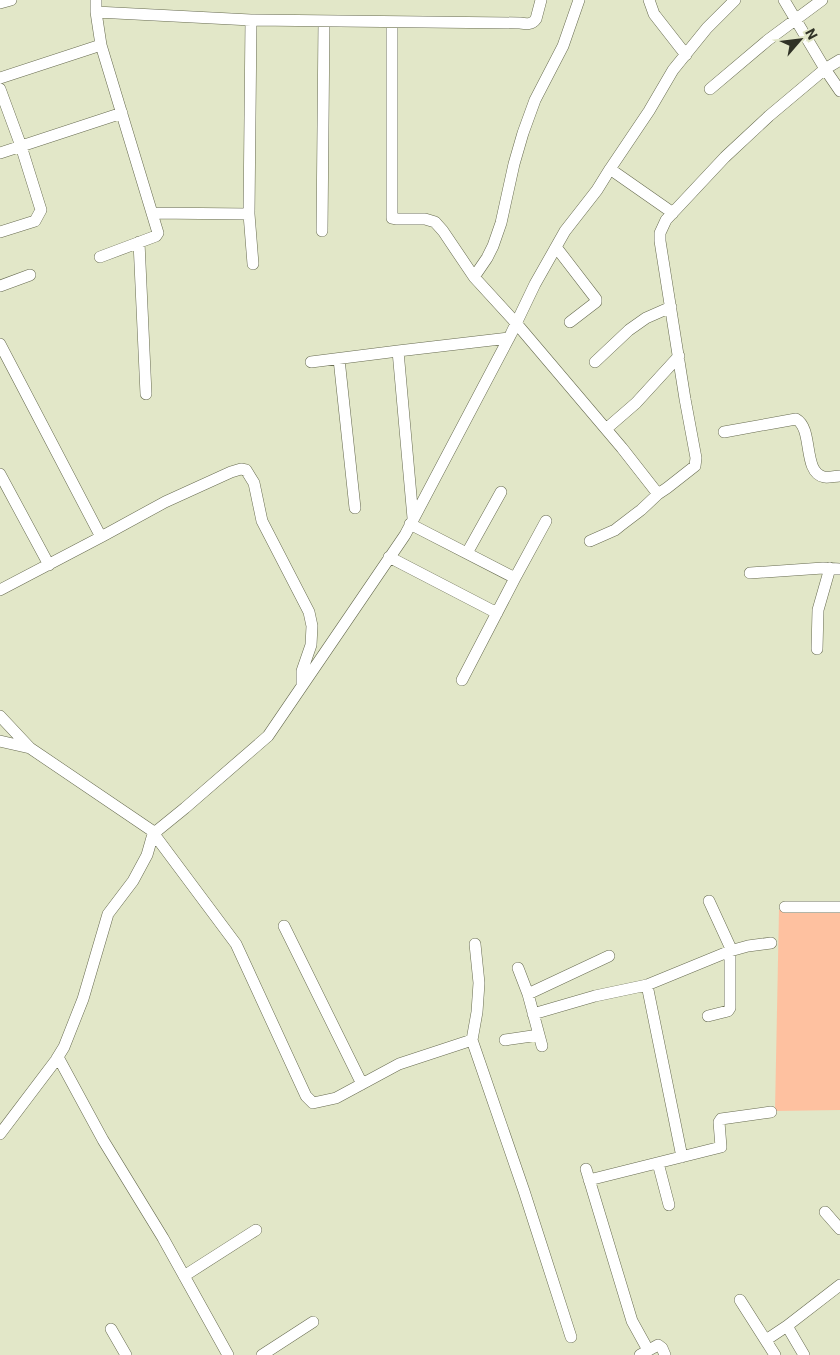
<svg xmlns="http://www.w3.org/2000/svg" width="840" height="1355" font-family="Roboto,sans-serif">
  <rect width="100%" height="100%" fill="#e2e7c8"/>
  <path fill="#fec1a0" d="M 779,910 L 840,910 L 840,1110 L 775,1111 Z"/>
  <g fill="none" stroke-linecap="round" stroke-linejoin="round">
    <g stroke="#676b50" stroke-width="12">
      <path id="minor" d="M 96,0 L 96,12 L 101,45 L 158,233 L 156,236 L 100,257
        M 649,0 L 654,14 L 686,55
        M 784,0 L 825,69 L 840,91
        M 0,3 L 11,0
        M 96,12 L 251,20 L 520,23 C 526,24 532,25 536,19 L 541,0
        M 251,20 L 249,214 L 253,264
        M 392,22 L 392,218 L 397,219 L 425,219 L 435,222 L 443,231 L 474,277 L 516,323 L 622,448 L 658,494
        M 0,78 L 101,45
        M 0,89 L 21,146 L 41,210 L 35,221 L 0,232
        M 710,89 L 768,40 L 822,0
        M 0,153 L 122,113
        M 610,169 L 673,213
        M 152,213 L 249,214
        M 322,231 L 324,21
        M 139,242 L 146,394
        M 556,247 L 596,299 L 596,302 L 570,322
        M 474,277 L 487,258 L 493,246 L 501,223 L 514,164 L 523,133 L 535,100 L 563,46 L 579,0
        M 0,286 L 30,275
        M 0,344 L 101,537 L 0,590
        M 398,351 L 413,518
        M 339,359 L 355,508
        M 311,362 L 398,351 L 509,338
        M 595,362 L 629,330 L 646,318 L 671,307
        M 606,429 L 636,403 L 679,356
        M 724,432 L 796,419 C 814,429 802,472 824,477 C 828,478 835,476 840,476
        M 0,474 L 49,565
        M 410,524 L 515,578
        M 101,537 L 165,502 L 231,472 L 241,469 L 246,470 L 254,483 L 262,521 L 309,612 L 312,626 L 311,645 L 302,671 L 302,686
        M 590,541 L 615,530 L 620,526 L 641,510 L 658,494 L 667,488 L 695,466 L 696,458 L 685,399 L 660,241 L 660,233 L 666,220 L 725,157 L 769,116 L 825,69 L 840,60
        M 467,553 L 501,492
        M 389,557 L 497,613
        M 750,573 L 823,568 L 840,569
        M 817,649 L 818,610 L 830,568
        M 462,680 L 515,578 L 546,521
        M 0,716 L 30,748 L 151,830 L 236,944 L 306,1096 L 313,1103 L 336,1098 L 399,1064 L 472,1040 L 524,1191 L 571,1337
        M 0,741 L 30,748
        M 709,901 L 732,951
        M 785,907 L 840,907
        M 284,926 L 362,1084
        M 518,968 L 528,994 L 542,1046
        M 647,985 L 682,1157
        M 528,994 L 609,956
        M 533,1014 L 595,996 L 647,985 L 730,951 L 748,946 L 771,943
        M 708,1016 L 728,1011 L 730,1008 L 730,951
        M 472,1040 L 477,1012 L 479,983 L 475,944
        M 505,1040 L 539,1035
        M 58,1057 L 103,1140 L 163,1238 L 228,1355
        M 0,1134 L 56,1060 L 64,1047 L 83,999 L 108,914 L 133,881 L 147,855 L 153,834 L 185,808 L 268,736 L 405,535 L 511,334 L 535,284 L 565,231 L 597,190 L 610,169 L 649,111 L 673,70 L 707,28 L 735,0
        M 658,1163 L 669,1205
        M 586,1169 L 632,1321 L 648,1350
        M 589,1180 L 721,1147 L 719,1122 L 721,1119 L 771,1112
        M 825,1212 L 840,1229
        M 184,1276 L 256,1230
        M 740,1300 L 775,1355
        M 787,1326 L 804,1355
        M 111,1329 L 126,1355
        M 766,1340 L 787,1326 L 840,1285
        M 262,1355 L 313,1322
        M 640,1355 L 658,1345 L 662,1348 L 665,1355"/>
    </g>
    <use href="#minor" stroke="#fff" stroke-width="11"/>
  </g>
  <g transform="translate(800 40) rotate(62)" stroke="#e2e7c8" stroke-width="4" paint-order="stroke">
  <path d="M0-4L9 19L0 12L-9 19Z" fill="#303226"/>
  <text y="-8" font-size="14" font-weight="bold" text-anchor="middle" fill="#303226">N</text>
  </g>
</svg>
